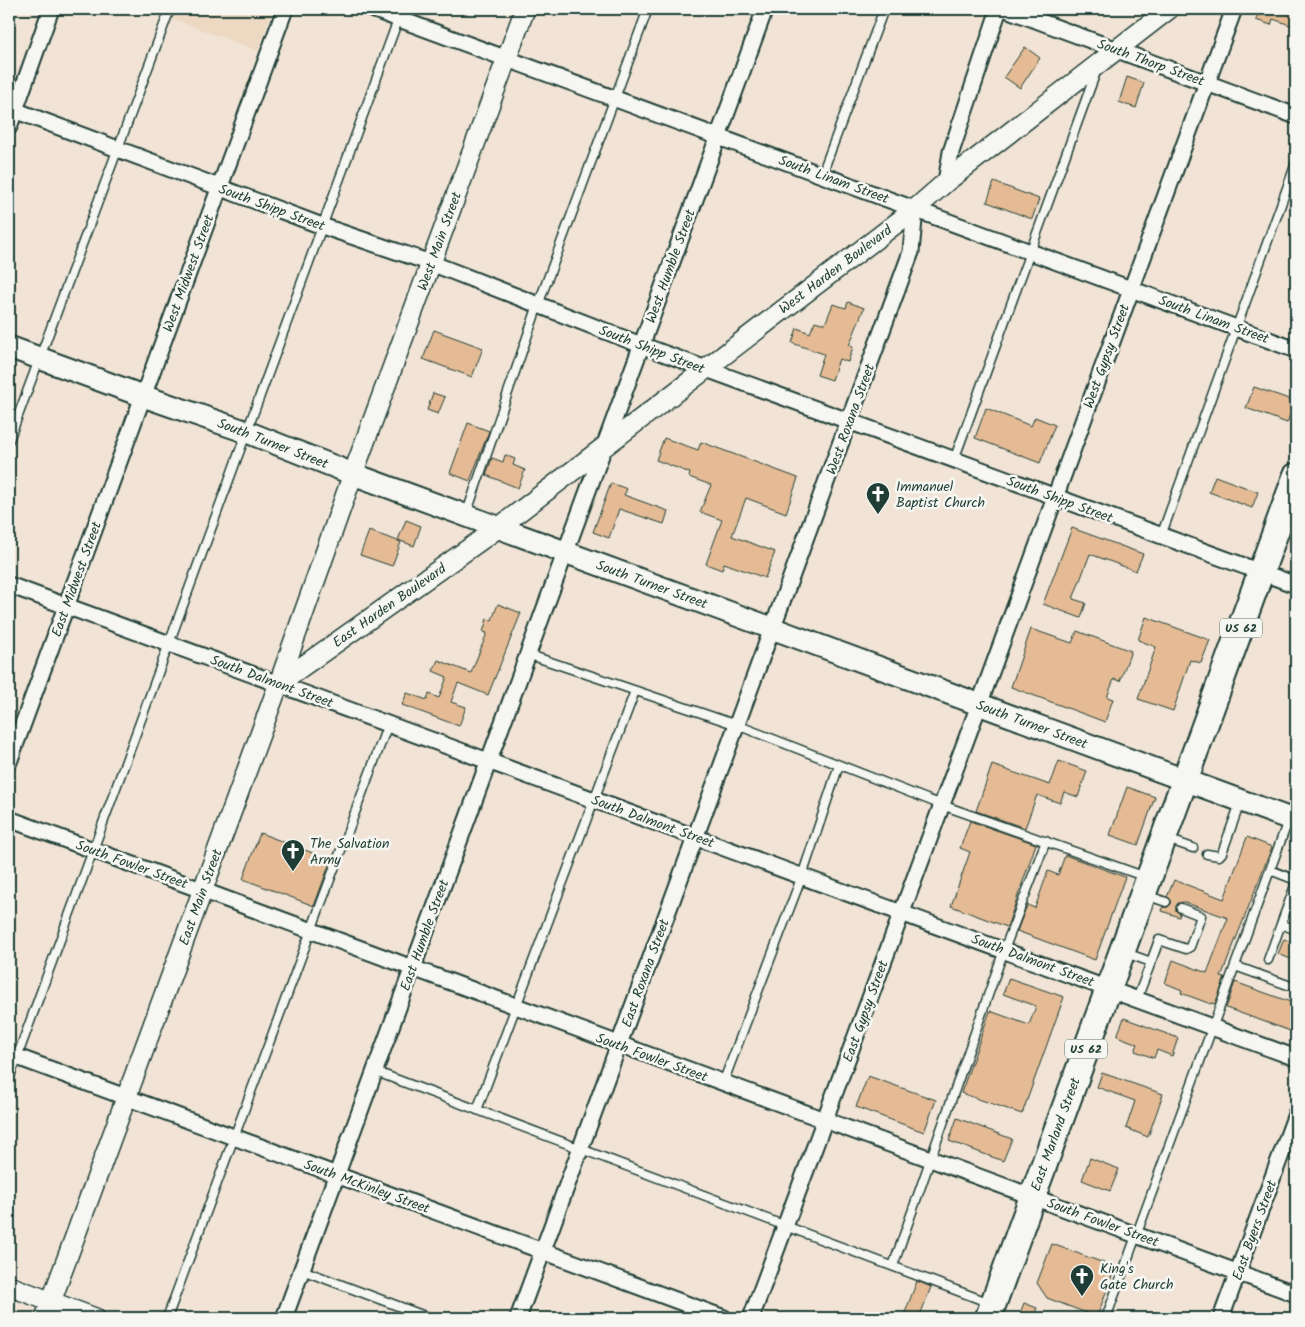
<svg xmlns="http://www.w3.org/2000/svg" width="1305" height="1327" font-family="Kalam,sans-serif">
  <rect width="100%" height="100%" fill="#f1e4d6"/>
  <filter id="ink" filterUnits="userSpaceOnUse"><feTurbulence type="fractalNoise" baseFrequency=".02" numOctaves="2"/><feDisplacementMap in="SourceGraphic" scale="10" xChannelSelector="R" yChannelSelector="G"/><feConvolveMatrix kernelMatrix="1 2 1 2 8 2 1 2 1" color-interpolation-filters="sRGB"/></filter>
  <g filter="url(#ink)">
    <path fill="#edd8c2" d="M 176,9 L 273,9 L 258,51 L 173,19 Z"/>
    <path fill="#e4bb94" stroke="#1f3d34" d="M 1250,9 L 1296,9 L 1296,27 L 1273,19 L 1271,25 L 1256,20 L 1258,13 L 1250,10 Z
      M 1025,47 L 1040,58 L 1020,88 L 1004,77 Z
      M 1127,77 L 1144,83 L 1136,108 L 1119,102 Z
      M 994,182 L 1039,199 L 1032,219 L 987,202 Z
      M 848,302 L 864,308 L 849,346 L 853,347 L 848,362 L 839,359 L 832,380 L 817,375 L 824,354 L 792,343 L 797,328 L 810,333 L 815,321 L 825,324 L 833,304 L 846,308 Z
      M 434,330 L 483,348 L 472,377 L 423,359 Z
      M 1254,387 L 1295,401 L 1287,423 L 1246,408 Z
      M 433,393 L 445,397 L 438,414 L 427,410 Z
      M 986,408 L 1031,426 L 1035,417 L 1055,425 L 1040,463 L 975,438 Z
      M 468,423 L 489,431 L 470,481 L 450,473 Z
      M 664,438 L 698,450 L 701,442 L 798,478 L 786,513 L 746,498 L 732,536 L 775,552 L 765,578 L 724,563 L 722,570 L 706,564 L 722,520 L 700,512 L 711,485 L 689,477 L 690,473 L 656,460 Z
      M 505,455 L 515,459 L 513,465 L 525,470 L 518,488 L 486,475 L 492,458 L 503,462 Z
      M 1215,476 L 1258,492 L 1252,508 L 1209,492 Z
      M 611,483 L 627,489 L 624,495 L 668,511 L 664,524 L 619,509 L 609,538 L 593,532 Z
      M 406,520 L 421,526 L 414,546 L 398,540 Z
      M 1072,528 L 1143,554 L 1136,571 L 1090,554 L 1073,599 L 1086,603 L 1081,618 L 1043,604 Z
      M 369,531 L 401,542 L 392,566 L 360,555 Z
      M 498,604 L 521,613 L 488,695 L 458,683 L 451,702 L 466,707 L 459,726 L 402,705 L 407,693 L 427,700 L 429,694 L 439,698 L 447,677 L 433,671 L 438,660 L 471,673 L 487,633 L 483,632 L 487,619 L 492,620 Z
      M 1146,617 L 1210,640 L 1201,663 L 1190,660 L 1173,711 L 1138,699 L 1156,647 L 1138,640 Z
      M 1031,629 L 1072,643 L 1077,631 L 1131,651 L 1120,681 L 1114,679 L 1107,697 L 1113,699 L 1105,722 L 1011,687 Z
      M 1059,761 L 1087,771 L 1078,797 L 1064,792 L 1060,803 L 1037,795 L 1025,828 L 976,811 L 992,765 L 1050,785 Z
      M 1127,787 L 1155,797 L 1138,845 L 1110,835 Z
      M 970,821 L 1036,844 L 1007,927 L 951,906 L 970,852 L 960,848 Z
      M 260,833 L 331,860 L 314,906 L 243,879 Z
      M 1247,837 L 1272,847 L 1221,977 L 1225,978 L 1215,1004 L 1212,1003 L 1211,1004 L 1181,993 L 1182,990 L 1165,983 L 1173,960 L 1207,973 L 1228,918 L 1184,902 L 1178,903 L 1176,906 L 1176,911 L 1180,914 L 1179,917 L 1162,911 L 1163,907 L 1168,907 L 1171,904 L 1171,900 L 1167,897 L 1174,880 L 1224,899 Z
      M 1065,855 L 1125,877 L 1095,960 L 1017,931 L 1027,905 L 1035,908 L 1048,871 L 1058,875 Z
      M 1284,939 L 1296,944 L 1296,961 L 1278,954 Z
      M 1009,978 L 1064,997 L 1022,1114 L 961,1093 L 990,1011 L 1029,1025 L 1036,1006 L 1003,994 Z
      M 1235,982 L 1296,1004 L 1296,1033 L 1226,1008 Z
      M 1124,1018 L 1178,1038 L 1172,1056 L 1157,1050 L 1154,1058 L 1135,1051 L 1138,1044 L 1117,1036 Z
      M 1102,1073 L 1163,1094 L 1148,1137 L 1126,1128 L 1135,1101 L 1097,1087 Z
      M 868,1076 L 936,1100 L 924,1132 L 856,1107 Z
      M 957,1118 L 1012,1139 L 1003,1161 L 949,1141 Z
      M 1090,1158 L 1119,1169 L 1110,1191 L 1082,1180 Z
      M 1052,1244 L 1115,1267 L 1097,1317 L 1047,1298 L 1037,1283 Z
      M 917,1281 L 931,1287 L 919,1318 L 903,1318 Z
      M 1024,1303 L 1037,1308 L 1033,1318 L 1018,1318 Z"/>
    <g fill="none" stroke-linecap="round" stroke-linejoin="round">
      <g stroke="#1f3d34" stroke-width="11">
        <path id="service" d="M 822,174 L 884,9
          M 9,440 L 170,9
          M 954,460 L 1096,72
          M 466,515 L 538,305 L 648,9
          M 1161,536 L 1296,163
          M 527,654 L 737,725 L 942,805 L 1146,877
          M 1167,839 L 1193,848
          M 1207,854 L 1219,856 L 1222,853 L 1240,803
          M 1270,870 L 1296,880
          M 1296,883 L 1281,924 L 1296,930
          M 1146,895 L 1166,902
          M 1126,953 L 1151,962 L 1137,999
          M 1268,960 L 1281,924
          M 1151,962 L 1159,940 L 1186,949 L 1190,947 L 1201,916 L 1181,908
          M 1235,966 L 1288,985
          M 374,1071 L 990,1303
          M 9,1079 L 402,9
          M 723,1083 L 802,876 L 839,765
          M 477,1110 L 635,691
          M 893,1266 L 1004,950 L 1046,841
          M 302,1270 L 430,1318
          M 167,1318 C 241,1120 313,922 388,724
          M 1106,1318 L 1296,799"/>
      </g>
      <g stroke="#1f3d34" stroke-width="19">
        <path id="minor" d="M 372,9 L 1296,350
          M 1006,9 L 1296,116
          M 9,108 L 322,226 L 431,263 L 641,345 L 1296,585
          M 9,127 L 51,9
          M 946,182 L 951,152 L 999,9
          M 9,585 L 1296,1058
          M 9,762 L 285,9
          M 9,819 L 1296,1294
          M 9,1054 L 724,1318
          M 284,1318 L 765,9
          M 518,1318 L 911,252 L 915,209
          M 751,1318 L 979,705 L 1234,9
          M 1221,1318 L 1296,1114"/>
      </g>
      <g stroke="#1f3d34" stroke-width="22">
        <path id="tertiary" d="M 279,683 L 498,528 L 915,209 L 946,182 L 1169,9
          M 9,1286 L 95,1318
          M 45,1318 L 279,683 L 353,474 L 525,9"/>
      </g>
      <g stroke="#1f3d34" stroke-width="25">
        <path id="secondary" d="M 9,347 L 143,396 L 247,432 L 353,474 L 1296,821"/>
      </g>
      <g stroke="#1f3d34" stroke-width="29">
        <path id="trunk" d="M 988,1318 L 1296,476"/>
      </g>
      <use href="#service" stroke="#f6f6f2" stroke-width="8"/>
      <use href="#minor" stroke="#f6f6f2" stroke-width="15"/>
      <use href="#tertiary" stroke="#f6f6f2" stroke-width="19"/>
      <use href="#secondary" stroke="#f6f6f2" stroke-width="21"/>
      <use href="#trunk" stroke="#f6f6f2" stroke-width="25"/>
    </g>
  </g>
  <defs>
    <g id="church-pin" transform="scale(1.25)"><path d="M0 17L-7.5 6A9.5 9.5 0 1 1 7.5 6Z" fill="#1f3d34" stroke="#f6f6f2"/><path d="M-1.2-6h2.4v3.5h3.3v2.4h-3.3V6h-2.4V-.1h-3.3v-2.4h3.3Z" fill="#fff"/></g>
  </defs>
  <g fill-rule="evenodd">
    <use href="#church-pin" x="878" y="494"/>
    <use href="#church-pin" x="293" y="851"/>
    <use href="#church-pin" x="1082" y="1276"/>
  </g>
  <g text-anchor="middle" stroke-width="5" stroke-linejoin="round" paint-order="stroke">
    <g fill="#f6f6f2" stroke="#60746d" stroke-width="1">
      <rect x="1220" y="618.5" width="42" height="19" rx="4"/>
      <rect x="1065" y="1039.5" width="42" height="19" rx="4"/>
    </g>
    <g font-size="12" font-weight="bold" fill="#1f3d34">
      <text x="1241" y="632">US 62</text>
      <text x="1086" y="1053">US 62</text>
    </g>
    <g font-size="14" fill="#1f3d34" stroke="#f6f6f2">
      <text transform="translate(1151 62) rotate(20)" y="5">South Thorp Street</text>
      <text transform="translate(834 179) rotate(20)" y="5">South Linam Street</text>
      <text transform="translate(272 207) rotate(20)" y="5">South Shipp Street</text>
      <text transform="translate(439 241) rotate(-70)" y="5">West Main Street</text>
      <text transform="translate(670 266) rotate(-70)" y="5">West Humble Street</text>
      <text transform="translate(835 269) rotate(-37)" y="5">West Harden Boulevard</text>
      <text transform="translate(188 273) rotate(-70)" y="5">West Midwest Street</text>
      <text transform="translate(1214 319) rotate(20)" y="5">South Linam Street</text>
      <text transform="translate(652 349) rotate(21)" y="5">South Shipp Street</text>
      <text transform="translate(1106 356) rotate(-70)" y="5">West Gypsy Street</text>
      <text transform="translate(850 419) rotate(-70)" y="5">West Roxana Street</text>
      <text transform="translate(273 443) rotate(21)" y="5">South Turner Street</text>
      <text transform="translate(1060 499) rotate(20)" y="5">South Shipp Street</text>
      <text transform="translate(76 579) rotate(-70)" y="5">East Midwest Street</text>
      <text transform="translate(652 584) rotate(20)" y="5">South Turner Street</text>
      <text transform="translate(389 605) rotate(-35)" y="5">East Harden Boulevard</text>
      <text transform="translate(272 681) rotate(20)" y="5">South Dalmont Street</text>
      <text transform="translate(1032 724) rotate(20)" y="5">South Turner Street</text>
      <text transform="translate(653 821) rotate(20)" y="5">South Dalmont Street</text>
      <text transform="translate(132 864) rotate(20)" y="5">South Fowler Street</text>
      <text transform="translate(200 897) rotate(-70)" y="5">East Main Street</text>
      <text transform="translate(424 935) rotate(-70)" y="5">East Humble Street</text>
      <text transform="translate(1033 960) rotate(20)" y="5">South Dalmont Street</text>
      <text transform="translate(645 973) rotate(-70)" y="5">East Roxana Street</text>
      <text transform="translate(865 1011) rotate(-70)" y="5">East Gypsy Street</text>
      <text transform="translate(652 1057) rotate(20)" y="5">South Fowler Street</text>
      <text transform="translate(1055 1134) rotate(-70)" y="5">East Marland Street</text>
      <text transform="translate(367 1186) rotate(20)" y="5">South McKinley Street</text>
      <text transform="translate(1103 1222) rotate(20)" y="5">South Fowler Street</text>
      <text transform="translate(1254 1230) rotate(-70)" y="5">East Byers Street</text>
    </g>
    <g font-size="14" fill="#1f3d34" stroke="#f6f6f2" text-anchor="start">
      <text x="896" y="491">Immanuel<tspan x="896" dy="16">Baptist Church</tspan></text>
      <text x="310" y="848">The Salvation<tspan x="310" dy="16">Army</tspan></text>
      <text x="1100" y="1273">King's<tspan x="1100" dy="16">Gate Church</tspan></text>
    </g>
  </g>
  <rect width="1305" height="1327" fill="none" stroke="#f6f6f2" stroke-width="30"/>
  <rect x="15" y="15" width="1275" height="1297" fill="none" stroke="#1f3d34" stroke-width="2" filter="url(#ink)"/>
</svg>
